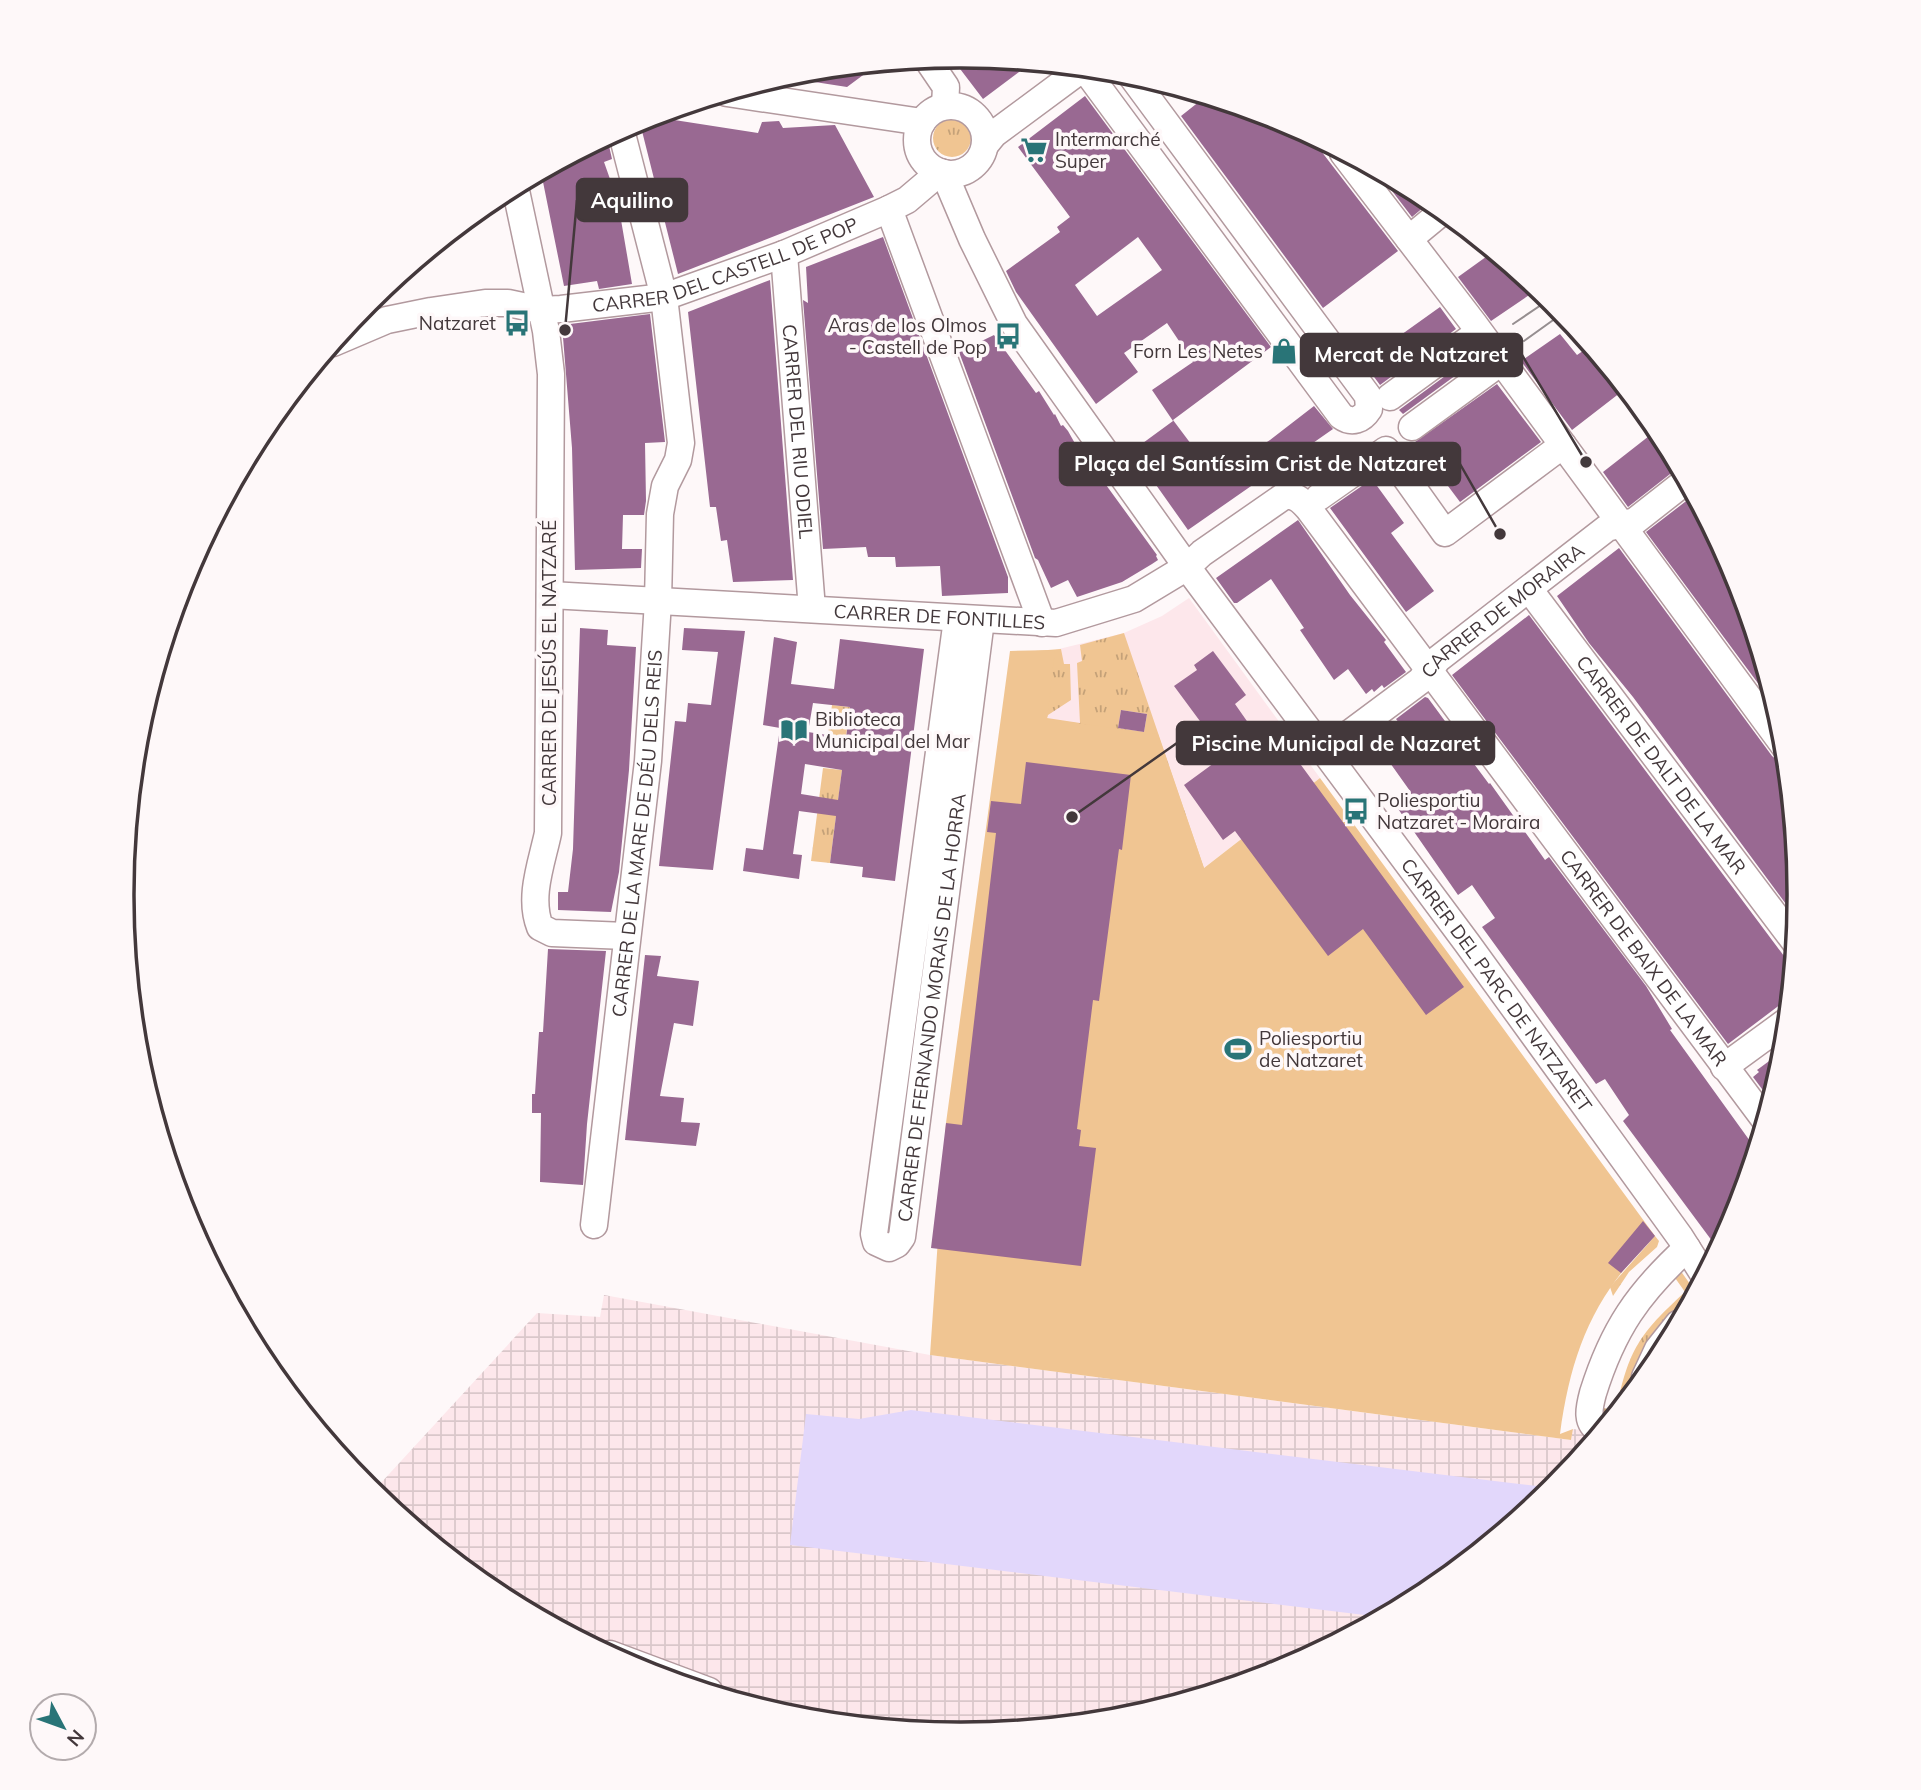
<svg xmlns="http://www.w3.org/2000/svg" width="1921" height="1790" font-family="Mulish,sans-serif">
  <defs>
    <pattern id="industrial-grid" width="8" height="8" patternUnits="userSpaceOnUse" patternTransform="scale(1.75)"><rect width="8" height="8" fill="#fde7eb"/><path d="M0 4h8M4 0v8" fill="none" stroke="#dac7ca"/></pattern>
    <pattern id="grass-tufts" width="24" height="20" patternUnits="userSpaceOnUse" patternTransform="scale(1.75)"><rect width="24" height="20" fill="#f0c592"/><path d="M3 7l-1-3M5 7V3M7 7l1-3M15 17l-1-3M17 17v-4M19 17l1-3" fill="none" stroke="#c4a178"/></pattern>
  </defs>
  <rect width="100%" height="100%" fill="#fef8f9"/>
  <path fill="#fde7eb" d="M 1189,598 L 1320,778 L 1204,868 L 1158,734 L 1047,719 L 1055,650 L 1124,633 L 1162,616 Z"/>
  <path fill="url(#industrial-grid)" d="M 604,1295 L 930,1355 L 1571,1440 L 1573,1429 L 1600,1432 L 1553,1489 L 1426,1593 L 1281,1670 L 1124,1718 L 960,1734 L 796,1718 L 639,1670 L 494,1592 L 367,1488 L 355,1473 L 379,1485 L 537,1313 L 600,1317 Z"/>
  <path fill="url(#grass-tufts)" fill-rule="evenodd" d="M933 138a19 19 0 1 1 38 0a19 19 0 1 1-38 0Z
    M 1124,633 L 1204,868 L 1191,891 L 1054,750 L 1030,661 L 1035,651 L 1061,649 L 1064,664 L 1070,664 L 1071,700 L 1048,715 L 1047,718 L 1080,723 L 1077,663 L 1082,661 L 1080,645 ZM 1121,710 L 1147,714 L 1144,732 L 1118,728 Z
    M 832,705 L 850,707 L 845,744 L 827,742 Z
    M 823,768 L 842,770 L 830,863 L 811,861 Z
    M 1655,1236 L 1659,1241 L 1657,1247 L 1629,1272 L 1613,1296 L 1610,1287 Z
    M 1680,1270 L 1695,1291 L 1692,1298 L 1664,1322 L 1634,1373 L 1627,1399 L 1608,1422 L 1599,1420 L 1596,1407 L 1616,1410 C 1629,1349 1639,1334 1685,1292 L 1673,1275 Z"/>
  <path fill="#f0c592" d="M 1055,650 L 1047,719 L 1158,734 L 1204,868 L 1320,778 L 1655,1236 C 1594,1294 1571,1352 1560,1434 L 1573,1429 L 1571,1440 L 930,1355 L 946,1123 L 1010,651 Z"/>
  <path fill="#e2d7fb" d="M 911,1410 L 1511,1483 L 1554,1488 L 1426,1593 L 1381,1617 L 790,1545 L 806,1414 L 859,1419 Z"/>
  <path fill="#996992" fill-rule="evenodd" d="M 961,56 L 1000,60 L 1031,63 L 983,99 L 951,57 Z
    M 878,64 L 847,87 L 789,78 L 789,74 L 797,72 Z
    M 1085,96 L 1271,347 L 1173,420 L 1215,476 L 1270,440 L 1314,406 L 1333,429 L 1188,530 L 1132,451 L 1173,421 L 1152,390 L 1193,362 L 1167,323 L 1124,353 L 1138,372 L 1096,404 L 1016,292 L 1006,271 L 1060,232 L 1057,227 L 1070,217 L 1018,147 ZM 1138,237 L 1162,270 L 1097,316 L 1075,285 Z
    M 1205,97 L 1282,120 L 1308,134 L 1398,251 L 1323,308 L 1181,116 Z
    M 655,117 L 758,133 L 762,122 L 779,121 L 783,128 L 835,125 L 874,197 L 678,274 L 642,131 Z
    M 607,137 L 612,159 L 604,162 L 610,179 L 607,180 L 620,214 L 632,284 L 599,289 L 597,281 L 564,286 L 541,172 Z
    M 1376,170 L 1427,198 L 1431,201 L 1412,217 Z
    M 883,237 L 1008,577 L 1008,593 L 942,596 L 940,566 L 896,567 L 895,557 L 868,557 L 866,547 L 823,549 L 803,300 L 808,303 L 806,267 Z
    M 1490,254 L 1495,254 L 1538,289 L 1491,321 L 1458,277 Z
    M 770,280 L 793,580 L 733,582 L 727,540 L 721,541 L 716,507 L 710,507 L 688,312 Z
    M 1440,307 L 1456,329 L 1380,385 L 1363,362 Z
    M 650,314 L 665,442 L 645,443 L 646,501 L 644,515 L 623,515 L 622,549 L 642,549 L 641,568 L 575,570 L 572,448 L 562,325 Z
    M 1560,334 L 1577,355 L 1590,346 L 1625,389 L 1572,430 L 1521,361 Z
    M 994,335 L 1036,393 L 1039,391 L 1054,415 L 1055,414 L 1061,426 L 1063,425 L 1068,431 L 1082,456 L 1085,454 L 1091,468 L 1093,467 L 1157,555 L 1156,556 L 1158,560 L 1152,564 L 1122,582 L 1077,597 L 1068,580 L 1051,588 L 1038,560 L 1035,558 L 959,352 Z
    M 1475,354 L 1478,359 L 1403,414 L 1399,410 Z
    M 1497,384 L 1541,442 L 1460,502 L 1415,442 Z
    M 1658,429 L 1679,467 L 1628,507 L 1603,472 Z
    M 1372,479 L 1404,523 L 1391,533 L 1434,591 L 1406,612 L 1330,508 Z
    M 1694,495 L 1736,574 L 1777,709 L 1646,532 Z
    M 1298,520 L 1350,595 L 1386,640 L 1384,642 L 1406,672 L 1384,688 L 1382,685 L 1374,692 L 1372,689 L 1366,694 L 1348,669 L 1334,680 L 1300,630 L 1304,628 L 1271,579 L 1237,603 L 1234,603 L 1216,578 Z
    M 1619,548 L 1772,756 L 1778,761 L 1786,763 L 1799,895 L 1797,919 L 1633,697 L 1589,643 L 1557,596 Z
    M 1529,615 L 1790,964 L 1788,965 L 1792,971 L 1789,998 L 1728,1044 L 1452,675 Z
    M 580,628 L 608,630 L 607,645 L 636,647 L 629,770 L 619,872 L 611,912 L 558,910 L 558,892 L 568,892 L 573,849 Z
    M 684,628 L 745,631 L 713,870 L 659,866 L 675,721 L 686,722 L 688,703 L 711,705 L 718,652 L 682,650 Z
    M 774,637 L 797,642 L 791,684 L 834,689 L 840,639 L 924,649 L 895,881 L 862,877 L 863,867 L 830,863 L 836,816 L 799,811 L 793,854 L 802,855 L 799,879 L 743,871 L 746,848 L 763,850 L 780,728 L 763,725 ZM 813,703 L 850,707 L 846,738 L 808,732 ZM 805,764 L 842,770 L 838,800 L 801,794 Z
    M 1213,651 L 1246,695 L 1235,704 L 1272,757 L 1287,746 L 1464,987 L 1426,1015 L 1363,929 L 1328,956 L 1235,831 L 1223,840 L 1184,785 L 1225,755 L 1174,686 L 1197,670 L 1194,665 Z
    M 1425,697 L 1428,698 L 1453,732 L 1448,729 L 1489,784 L 1490,783 L 1545,860 L 1549,857 L 1646,986 L 1672,1029 L 1670,1030 L 1755,1148 L 1735,1216 L 1718,1249 L 1623,1121 L 1629,1115 L 1605,1079 L 1596,1084 L 1482,927 L 1495,918 L 1472,885 L 1458,895 L 1394,803 L 1410,791 L 1378,746 L 1403,728 L 1396,719 Z
    M 1121,710 L 1147,714 L 1144,732 L 1118,728 Z
    M 1026,762 L 1131,775 L 1122,850 L 1119,849 L 1099,1001 L 1093,1000 L 1077,1129 L 1081,1130 L 1079,1146 L 1096,1148 L 1081,1266 L 931,1248 L 946,1123 L 962,1125 L 996,833 L 987,832 L 991,801 L 1021,804 Z
    M 548,949 L 606,951 L 587,1124 L 583,1185 L 540,1182 L 541,1113 L 532,1113 L 532,1094 L 535,1094 L 539,1032 L 543,1032 Z
    M 645,955 L 661,956 L 657,976 L 699,981 L 693,1026 L 674,1023 L 660,1096 L 684,1098 L 681,1122 L 700,1123 L 696,1146 L 625,1140 Z
    M 1784,1050 L 1783,1059 L 1771,1101 L 1753,1077 L 1759,1072 L 1757,1070 Z
    M 1643,1221 L 1655,1236 L 1621,1273 L 1608,1263 Z"/>
  <g fill="none" stroke-linecap="round" stroke-linejoin="round">
    <g stroke="#b2999e" stroke-width="29">
      <g id="minor">
        <path d="M 927,59 L 946,87 L 945,106"/>
        <path d="M 1084,68 L 1341,416 C 1352,424 1362,420 1369,409 L 1368,396 L 1130,74"/>
        <path d="M 727,93 L 922,122"/>
        <circle cx="951" cy="140" r="34"/>
        <path d="M 985,145 L 994,134 L 1075,74 L 1078,68"/>
        <path d="M 1343,153 L 1474,324 L 1785,747"/>
        <path id="s1" d="M 944,173 L 972,239 L 1014,324 L 1187,567 L 1467,943 L 1680,1237 L 1704,1275"/>
        <path d="M 515,186 L 546,331 L 551,374 L 548,833 C 542,862 528,897 540,927 L 552,933 L 626,936"/>
        <path d="M 889,209 L 1042,623"/>
        <path d="M 1409,239 L 1443,211"/>
        <path id="s2" d="M 784,254 L 812,609"/>
        <path id="s3" d="M 333,343 L 387,320 L 431,311 L 485,303 L 508,303 L 541,310 L 561,309 L 664,297 L 784,254 L 889,209 L 907,200 L 940,172"/>
        <path d="M 1390,397 L 1479,332"/>
        <path d="M 1412,427 L 1501,362"/>
        <path d="M 1319,497 L 1386,450 L 1445,533 L 1563,445"/>
        <path id="s4" d="M 1529,589 L 1795,942"/>
        <path id="s5" d="M 550,595 L 1056,623 L 1134,599 L 1187,567 L 1202,553 L 1284,496 C 1295,495 1300,499 1308,508 L 1765,1120"/>
        <path id="s6" d="M 957,619 L 874,1234 L 876,1242 L 889,1248 L 897,1244 L 902,1237 L 981,620"/>
        <path id="s7" d="M 1326,751 L 1420,681 L 1438,659 L 1607,528 L 1635,521 L 1686,481"/>
        <path d="M 1724,1067 L 1787,1021"/>
        <path id="s8" d="M 594,1225 L 648,761 L 658,601 L 660,514 L 665,486 L 678,460 L 681,443 L 664,297 L 621,130"/>
        <path d="M 1645,1377 L 1658,1349 L 1678,1324"/>
        <path d="M 1601,1431 C 1585,1424 1589,1408 1593,1393 C 1613,1329 1638,1293 1687,1248"/>
        <path d="M 610,1654 L 709,1691"/>
      </g>
    </g>
    <use href="#minor" stroke="#fff" stroke-width="26"/>
    <path stroke="#968e90" stroke-width="2" d="M 1513,324 L 1550,299
      M 1524,341 L 1563,313"/>
  </g>
  <defs>
    <g id="supermarket-bare" transform="scale(2.1)"><path d="M-6-5.5h2.5l.6 2H6L4.5 2H-2.5L-4.4-4H-6ZM-1.5 3.2a1.3 1.3 0 1 0 .1 0ZM3 3.2a1.3 1.3 0 1 0 .1 0Z" fill="#297477" stroke="#fef8f9" stroke-width="2.5" paint-order="stroke"/></g>
    <g id="bus-bare" transform="scale(2.1)"><path d="M-5-6H5V4H4V6H2V4H-2V6H-4V4H-5ZM-3.5-4V0h7V-4ZM-3.5 1.2v1.5H-2V1.2ZM2 1.2v1.5H3.5V1.2Z" fill="#297477" stroke="#fef8f9" stroke-width="2.5" paint-order="stroke"/></g>
    <g id="shop-bare" transform="scale(2.1)"><path d="M-5-2.5h2.3a2.7 3.5 0 0 1 5.4 0H5L5.5 6h-11ZM-1.5-2.5h3a1.5 2.3 0 0 0-3 0Z" fill="#297477" stroke="#fef8f9" stroke-width="2.5" paint-order="stroke"/></g>
    <g id="library-bare" transform="scale(2.1)"><path d="M-6-4Q-3-5.5-.7-3.5V5Q-3 3-6 4ZM6-4Q3-5.5 .7-3.5V5Q3 3 6 4Z" fill="#297477" stroke="#fef8f9" stroke-width="2.5" paint-order="stroke"/></g>
    <g id="stadium-bare" transform="scale(2.1)"><path d="M0-5a6.5 5 0 1 0 0 10a6.5 5 0 1 0 0-10ZM-3.5-1.8h7v3.6h-7Z" fill="#297477" stroke="#fef8f9" stroke-width="2.5" paint-order="stroke"/></g>
  </defs>
  <g fill-rule="evenodd">
    <use href="#supermarket-bare" x="1034" y="150"/>
    <use href="#bus-bare" x="517" y="323"/>
    <use href="#bus-bare" x="1008" y="336"/>
    <use href="#shop-bare" x="1284" y="351"/>
    <use href="#library-bare" x="794" y="730"/>
    <use href="#bus-bare" x="1356" y="811"/>
    <use href="#stadium-bare" x="1238" y="1049"/>
  </g>
  <g text-anchor="middle" stroke-width="7" stroke-linejoin="round" paint-order="stroke">
    <g font-size="19" fill="#43383b" stroke="#fef8f9" text-anchor="start">
      <text x="1055" y="146">Intermarché<tspan x="1055" dy="22">Super</tspan></text>
      <text x="496" y="330" text-anchor="end">Natzaret</text>
      <text x="987" y="332" text-anchor="end">Aras de los Olmos<tspan x="987" dy="22">- Castell de Pop</tspan></text>
      <text x="1263" y="358" text-anchor="end">Forn Les Netes</text>
      <text x="815" y="726">Biblioteca<tspan x="815" dy="22">Municipal del Mar</tspan></text>
      <text x="1377" y="807">Poliesportiu<tspan x="1377" dy="22">Natzaret - Moraira</tspan></text>
      <text x="1259" y="1045">Poliesportiu<tspan x="1259" dy="22">de Natzaret</tspan></text>
    </g>
    <g font-size="19" fill="#43383b" stroke="#fef8f9">
      <text dy="7" stroke="none"><textPath href="#s3" startOffset="406">CARRER DEL CASTELL DE POP</textPath></text>
      <text dy="7" stroke="none"><textPath href="#s2" startOffset="178">CARRER DEL RIU ODIEL</textPath></text>
      <text dy="7" stroke="none"><textPath href="#s7" startOffset="226">CARRER DE MORAIRA</textPath></text>
      <text dy="7" stroke="none"><textPath href="#s5" startOffset="390">CARRER DE FONTILLES</textPath></text>
      <text transform="translate(549 663) rotate(-90)" y="7">CARRER DE JESÚS EL NATZARÉ</text>
      <text dy="7" stroke="none"><textPath href="#s4" startOffset="220">CARRER DE DALT DE LA MAR</textPath></text>
      <text dy="7" stroke="none"><textPath href="#s8" startOffset="394">CARRER DE LA MARE DE DÉU DELS REIS</textPath></text>
      <text dy="7" stroke="none"><textPath href="#s5" startOffset="1360">CARRER DE BAIX DE LA MAR</textPath></text>
      <text dy="7" stroke="none"><textPath href="#s1" startOffset="985">CARRER DEL PARC DE NATZARET</textPath></text>
      <text dy="7" stroke="none"><textPath href="#s6" startOffset="892">CARRER DE FERNANDO MORAIS DE LA HORRA</textPath></text>
    </g>
  </g>
  <path d="M0 0H1921V1790H0ZM960 68H961A826 826 0 0 1 1787 894V896A826 826 0 0 1 961 1722H960A826 826 0 0 1 134 896V894A826 826 0 0 1 960 68Z" fill="#fef8f9" fill-rule="evenodd"/>
  <path fill="none" stroke="#43383b" stroke-width="3.5" d="M960 68H961A826 826 0 0 1 1787 894V896A826 826 0 0 1 961 1722H960A826 826 0 0 1 134 896V894A826 826 0 0 1 960 68Z"/>
  <path fill="none" stroke="#43383b" stroke-width="2.5" d="M565 330L577 200M1586 462L1522 355M1500 534L1460 464M1072 817L1177 743"/>
  <g fill="#43383b" stroke="#fef8f9" stroke-width="2.5">
    <circle cx="565" cy="330" r="7"/>
    <circle cx="1586" cy="462" r="7"/>
    <circle cx="1500" cy="534" r="7"/>
    <circle cx="1072" cy="817" r="7"/>
  </g>
  <g fill="#43383b" stroke="#43383b" stroke-width="2.5">
    <rect x="577" y="179" width="110" height="42" rx="7"/>
    <rect x="1301" y="334" width="221" height="42" rx="7"/>
    <rect x="1060" y="443" width="400" height="42" rx="7"/>
    <rect x="1177" y="722" width="317" height="42" rx="7"/>
  </g>
  <g font-size="21" text-anchor="middle" font-weight="bold" fill="#fff">
    <text x="632" y="208">Aquilino</text>
    <text x="1411" y="362">Mercat de Natzaret</text>
    <text x="1260" y="471">Plaça del Santíssim Crist de Natzaret</text>
    <text x="1336" y="751">Piscine Municipal de Nazaret</text>
  </g>
  <g transform="translate(63 1727) rotate(131)"><circle r="33" fill="#fef8f9" stroke="#b3abad" stroke-width="2"/>
  <path d="M0-5L12 26L0 18L-12 26Z" fill="#297477"/>
  <text y="-10" font-size="19" font-weight="bold" text-anchor="middle" fill="#43383b">N</text>
  </g>
</svg>
